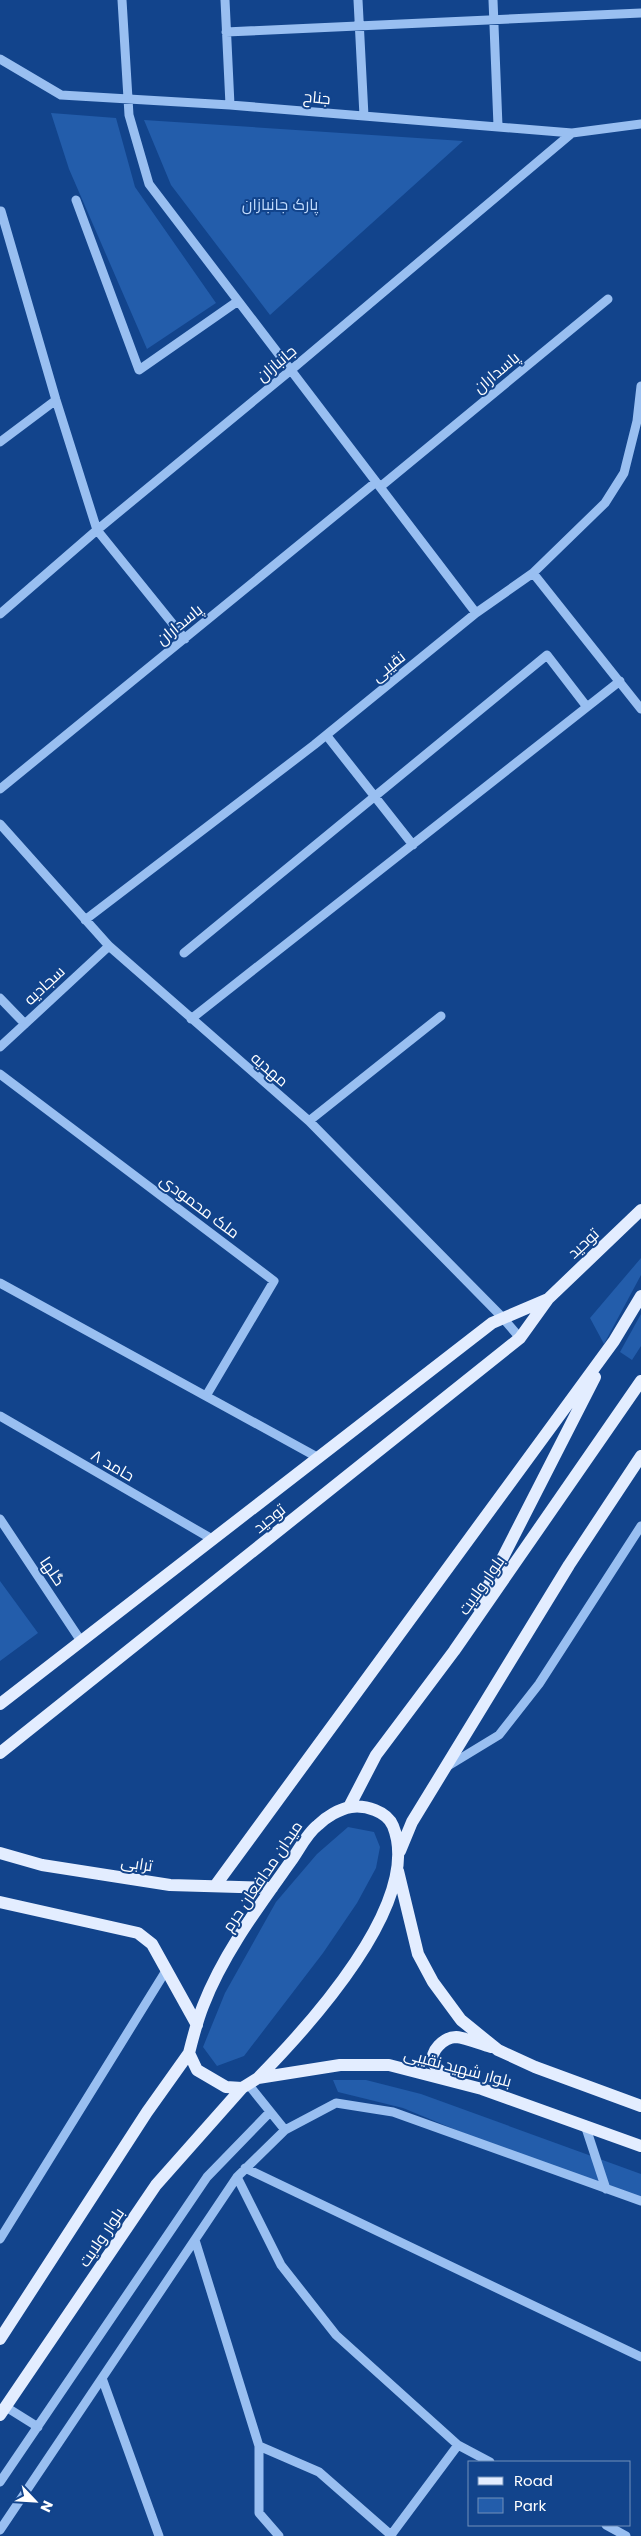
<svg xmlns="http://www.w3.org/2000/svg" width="641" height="2536" font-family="Poppins,Cairo,sans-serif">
  <rect width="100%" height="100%" fill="#12448c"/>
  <path fill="#235dab" d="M 51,113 L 116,118 L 135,187 L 216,303 L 147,349 L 69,169 Z
    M 144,120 L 463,141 L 270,315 L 171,185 Z
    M 641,1258 L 641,1275 L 604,1344 L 590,1318 Z
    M 641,1314 L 641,1346 L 632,1360 L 620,1352 Z
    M 0,1581 L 38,1633 L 0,1661 Z
    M 348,1827 L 374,1832 L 380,1847 L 376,1868 L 357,1903 L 323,1953 L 244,2056 L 217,2066 L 203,2047 L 225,1993 L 276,1902 L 317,1854 Z
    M 333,2080 L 366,2080 L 421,2094 L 641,2174 L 641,2200 L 546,2167 L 403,2108 L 338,2092 Z"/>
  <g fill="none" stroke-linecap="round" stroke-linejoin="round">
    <path stroke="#99bff1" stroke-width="9" d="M 122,0 L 129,115 L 149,184 L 476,613
      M 225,0 L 230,105
      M 358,0 L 364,116
      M 493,0 L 498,126
      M 226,32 L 641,13
      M 0,59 L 61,95 L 230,105 L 572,133 L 641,124
      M 76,200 L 139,370 L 238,301
      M 0,212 L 1,211 L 56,400 L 97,530 L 185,639
      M 0,442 L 56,400
      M 380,487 L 608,299
      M 533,573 L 641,709
      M 0,614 L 97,530 L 291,370 L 572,133
      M 327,736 L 413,845
      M 0,789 L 376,482
      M 0,824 L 109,946 L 309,1121 L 502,1317 L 520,1338
      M 85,920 L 314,745 L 476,613 L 533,573 L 605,503 L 624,473 L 637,421 L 641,386
      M 184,953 L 547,655 L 587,707
      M 0,998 L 25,1024
      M 191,1019 L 620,681
      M 0,1047 L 109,946
      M 0,1074 L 274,1281 L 206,1396
      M 309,1121 L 441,1016
      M 0,1283 L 317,1457
      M 0,1416 L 212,1539
      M 0,1519 L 81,1641
      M 448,1766 L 499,1735 L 539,1684 L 641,1526
      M 248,2084 L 285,2130
      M 585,2125 L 606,2189
      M 245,2168 L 641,2357
      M 237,2177 L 281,2265 L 336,2335 L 458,2445 L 490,2462
      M 0,2239 L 167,1969
      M 195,2240 L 259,2446 L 259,2513 L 279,2536
      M 102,2378 L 159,2536
      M 6,2407 L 38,2427
      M 259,2446 L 319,2472 L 392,2536
      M 0,2482 L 207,2177 L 270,2112
      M 606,2525 L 626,2536
      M 0,2530 L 237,2177 L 285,2130 L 336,2103 L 393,2112 L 641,2201
      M 391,2535 L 458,2445"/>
    <path stroke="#e3edff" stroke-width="12" d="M 478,1606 L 595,1377
      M 0,1704 L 492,1323 L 548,1299
      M 0,1753 L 520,1338 L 548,1299 L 641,1210
      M 349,1807 L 376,1755 L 454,1651 L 641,1381
      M 400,1851 L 412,1822 L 569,1565 L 641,1456
      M 0,1853 L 42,1865 L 170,1885 L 272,1888
      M 398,1871 L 418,1954 L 433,1982 L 461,2020 L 498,2050 L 535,2067 L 641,2106
      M 215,1886 L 614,1341 L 641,1296
      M 0,1902 L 138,1933 L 152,1944 L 197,2025
      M 258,2078 C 307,2028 424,1902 393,1826 C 387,1811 365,1805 351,1807 C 339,1809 326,1817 318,1825 C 307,1833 299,1850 291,1861 C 259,1906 223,1954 203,2006 C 197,2021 193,2037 189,2053 L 197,2070 L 226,2087 L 242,2088 L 258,2078 L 340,2065 L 389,2065 L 482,2089 L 641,2146
      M 448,2078 C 444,2074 437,2069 434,2064 C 428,2051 445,2037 456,2037 C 467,2038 480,2044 491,2047
      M 0,2339 L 147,2112 L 189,2053
      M 0,2415 L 156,2185 L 242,2088"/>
  </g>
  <g text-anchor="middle" stroke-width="4" stroke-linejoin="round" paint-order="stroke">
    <g font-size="16" fill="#fff" stroke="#12448c">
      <text transform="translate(317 97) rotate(5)" y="6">جناح</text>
      <text transform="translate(276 363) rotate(-40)" y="6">جانبازان</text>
      <text transform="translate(496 372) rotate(-40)" y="6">پاسداران</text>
      <text transform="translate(179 624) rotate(-39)" y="6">پاسداران</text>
      <text transform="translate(388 666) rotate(-39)" y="6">نقیبی</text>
      <text transform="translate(44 985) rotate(-43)" y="6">سجادیه</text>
      <text transform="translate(270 1069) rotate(41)" y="6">مهدیه</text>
      <text transform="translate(200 1206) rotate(37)" y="6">ملک محمودی</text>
      <text transform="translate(583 1243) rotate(-43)" y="6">توحید</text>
      <text transform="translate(113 1465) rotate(30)" y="6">حامد ۸</text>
      <text transform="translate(269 1518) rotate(-39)" y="6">توحید</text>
      <text transform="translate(53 1571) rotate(56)" y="6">گلها</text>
      <text transform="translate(481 1585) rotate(-55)" y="6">بلوار ولایت</text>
      <text transform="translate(137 1863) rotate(9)" y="6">ترابی</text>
      <text transform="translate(262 1876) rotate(-56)" y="6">میدان مدافعان حرم</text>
      <text transform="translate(458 2067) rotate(15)" y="6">بلوار شهید نقیبی</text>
      <text transform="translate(101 2237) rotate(-56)" y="6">بلوار ولایت</text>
    </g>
    <g font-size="16" fill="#c0dafc" stroke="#12448c">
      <text x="280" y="210">پارک جانبازان</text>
    </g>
  </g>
  <rect x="468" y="2461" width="162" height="65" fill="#12448c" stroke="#718fba"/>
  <rect x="478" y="2477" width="25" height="8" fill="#e3edff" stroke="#718fba"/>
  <text x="514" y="2486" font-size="15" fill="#ffffff">Road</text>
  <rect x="478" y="2498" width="25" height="15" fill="#235dab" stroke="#718fba"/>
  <text x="514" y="2511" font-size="15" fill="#ffffff">Park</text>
  <g transform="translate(35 2501) rotate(115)" stroke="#12448c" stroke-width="4" paint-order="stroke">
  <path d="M0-4L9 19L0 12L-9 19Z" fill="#ffffff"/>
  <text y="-8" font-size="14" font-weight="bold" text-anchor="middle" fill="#ffffff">N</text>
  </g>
</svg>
